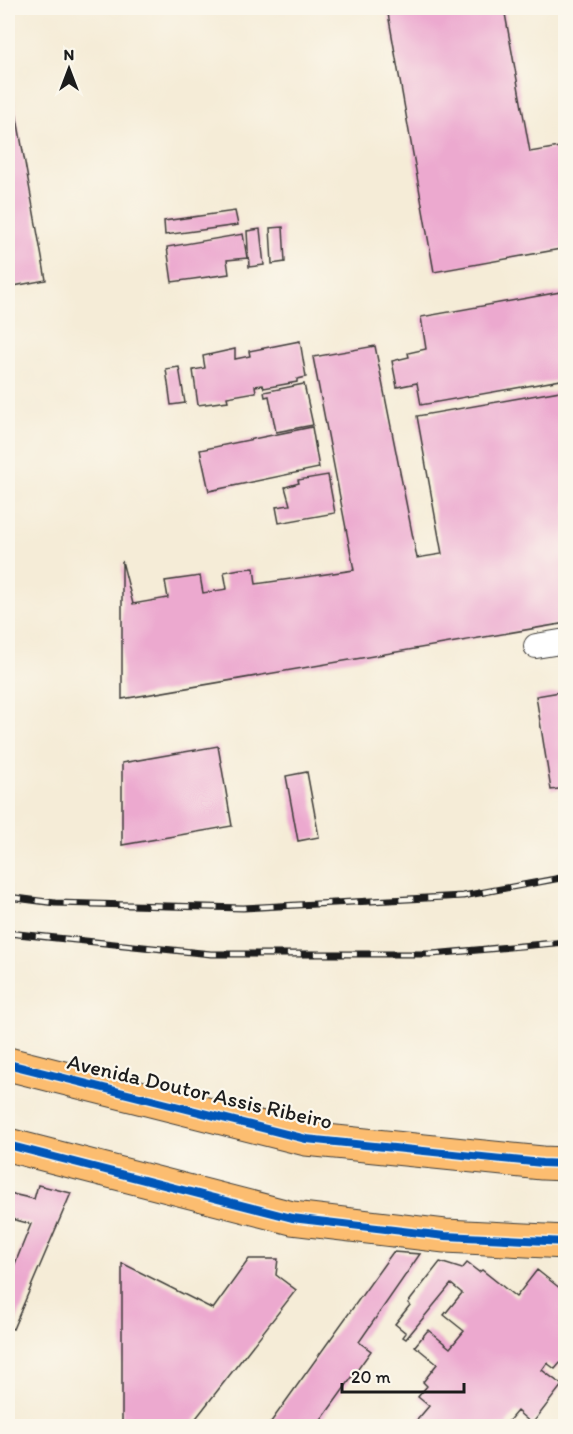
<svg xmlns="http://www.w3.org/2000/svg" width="573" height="1434" font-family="Itim,sans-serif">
  <rect width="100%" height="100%" fill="#fbf7ec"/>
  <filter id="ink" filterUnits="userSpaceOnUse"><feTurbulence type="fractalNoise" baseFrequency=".0167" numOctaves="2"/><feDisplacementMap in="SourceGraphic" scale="12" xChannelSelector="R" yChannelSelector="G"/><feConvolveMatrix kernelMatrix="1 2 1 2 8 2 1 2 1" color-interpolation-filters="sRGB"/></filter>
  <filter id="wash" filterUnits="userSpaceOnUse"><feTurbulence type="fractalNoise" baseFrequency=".008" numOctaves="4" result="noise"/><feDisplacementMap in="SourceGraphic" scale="24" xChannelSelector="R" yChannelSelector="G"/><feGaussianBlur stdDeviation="1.35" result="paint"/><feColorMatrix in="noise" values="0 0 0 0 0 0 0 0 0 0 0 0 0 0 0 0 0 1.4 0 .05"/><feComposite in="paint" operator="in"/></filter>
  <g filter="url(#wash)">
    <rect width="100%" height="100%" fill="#f5ecd7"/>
    <g id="blocks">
      <path fill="#eca9cf" d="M 387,8 L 504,8 L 530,152 L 566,146 L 566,248 L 434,272 Z
        M 8,68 L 46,280 L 8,287 Z
        M 235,211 L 238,225 L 165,235 L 164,221 Z
        M 283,227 L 285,262 L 272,264 L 270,228 Z
        M 260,229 L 264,265 L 249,267 L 247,231 Z
        M 243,234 L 247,258 L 227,260 L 229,274 L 172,282 L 167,247 Z
        M 566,291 L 566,379 L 421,405 L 417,383 L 397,387 L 392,361 L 409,357 L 408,353 L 426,349 L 421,317 Z
        M 300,341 L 306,377 L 297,379 L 297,382 L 264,388 L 263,385 L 255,386 L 256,392 L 227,397 L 228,401 L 198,405 L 193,370 L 205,368 L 203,356 L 235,349 L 235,359 L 250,356 L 249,351 Z
        M 375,346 L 417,558 L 442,554 L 417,416 L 566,390 L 566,623 L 122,699 L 122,561 L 133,604 L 168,598 L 165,581 L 200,576 L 203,593 L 227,589 L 224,572 L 240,569 L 254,568 L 256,584 L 354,570 L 313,357 Z
        M 179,367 L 185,403 L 171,405 L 166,369 Z
        M 304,384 L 313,425 L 276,432 L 269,396 L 265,397 L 264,392 Z
        M 312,427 L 319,468 L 209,491 L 200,450 Z
        M 328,475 L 335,513 L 279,523 L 276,507 L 290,505 L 285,487 L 299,483 L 298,480 Z
        M 566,691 L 566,788 L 551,790 L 536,696 Z
        M 218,746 L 232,826 L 122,845 L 122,763 Z
        M 307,772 L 319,837 L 298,841 L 286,776 Z
        M 38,1185 L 71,1193 L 13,1329 L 8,1327 L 8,1275 L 10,1276 L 31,1224 L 8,1218 L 8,1193 L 34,1199 Z
        M 393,1252 L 420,1254 L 359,1342 L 371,1351 L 317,1426 L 268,1426 Z
        M 249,1259 L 278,1259 L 276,1275 L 296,1290 L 190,1426 L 122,1426 L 122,1263 L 213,1309 Z
        M 440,1262 L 462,1269 L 467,1263 L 479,1272 L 482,1270 L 516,1297 L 537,1270 L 566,1293 L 566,1361 L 563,1364 L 560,1363 L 555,1369 L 547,1363 L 542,1370 L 562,1385 L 532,1424 L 517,1411 L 506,1424 L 509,1426 L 412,1426 L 429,1406 L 418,1397 L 427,1386 L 423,1382 L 437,1364 L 415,1346 L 428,1330 L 450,1348 L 464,1331 L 444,1315 L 462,1293 L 451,1284 L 406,1339 L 403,1337 L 406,1333 L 395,1324 L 410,1305 L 408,1303 Z
        M 381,1419 L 390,1426 L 375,1426 Z"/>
    </g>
  </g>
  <g filter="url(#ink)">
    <use href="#blocks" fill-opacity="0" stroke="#3d3b38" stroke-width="1.5"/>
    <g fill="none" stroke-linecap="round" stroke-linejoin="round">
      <g stroke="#3d3b38" stroke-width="26">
        <path id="service" d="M 536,646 L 566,641"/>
      </g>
      <g stroke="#3d3b38" stroke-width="35">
        <path id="primary" d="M 8,1064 L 306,1139 L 542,1163 L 566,1164
          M 8,1145 L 292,1218 L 445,1236 L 566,1242"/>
      </g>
      <use href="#service" stroke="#fff" stroke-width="24"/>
      <use href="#primary" stroke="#fcbd6f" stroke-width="33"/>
      <g stroke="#1c1c1c" stroke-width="7">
        <path id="rail" d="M 8,897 L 55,903 L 243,908 L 463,896 L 566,877
          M 8,933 L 211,954 L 432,954 L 566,942"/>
      </g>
      <use href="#rail" stroke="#fbf7ec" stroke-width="4.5" stroke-dasharray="14" stroke-linecap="butt"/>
      <g stroke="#fbf7ec" stroke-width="11">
        <path id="cycleway" d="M 8,1064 L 306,1139 L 542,1163 L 566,1164
          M 8,1145 L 292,1218 L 445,1236 L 566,1242"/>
      </g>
      <use href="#cycleway" stroke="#0057b8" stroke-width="8"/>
    </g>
  </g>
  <g text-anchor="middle" stroke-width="4.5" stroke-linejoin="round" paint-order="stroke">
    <g font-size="22" fill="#1c1c1c" stroke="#fbf7ec">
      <text transform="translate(200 1091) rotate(13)" y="8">Avenida Doutor Assis Ribeiro</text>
    </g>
  </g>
  <rect width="573" height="1434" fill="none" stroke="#fbf7ec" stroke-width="30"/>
  <g transform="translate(69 69)" stroke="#fbf7ec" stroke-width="4.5" paint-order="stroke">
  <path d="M0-4.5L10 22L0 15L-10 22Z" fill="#1c1c1c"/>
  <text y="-9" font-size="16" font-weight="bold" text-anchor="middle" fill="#1c1c1c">N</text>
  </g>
  <path d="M342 1383v9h122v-9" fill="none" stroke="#1c1c1c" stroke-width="3"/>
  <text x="351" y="1383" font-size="18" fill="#1c1c1c" stroke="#fbf7ec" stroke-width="4.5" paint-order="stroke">20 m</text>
</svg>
